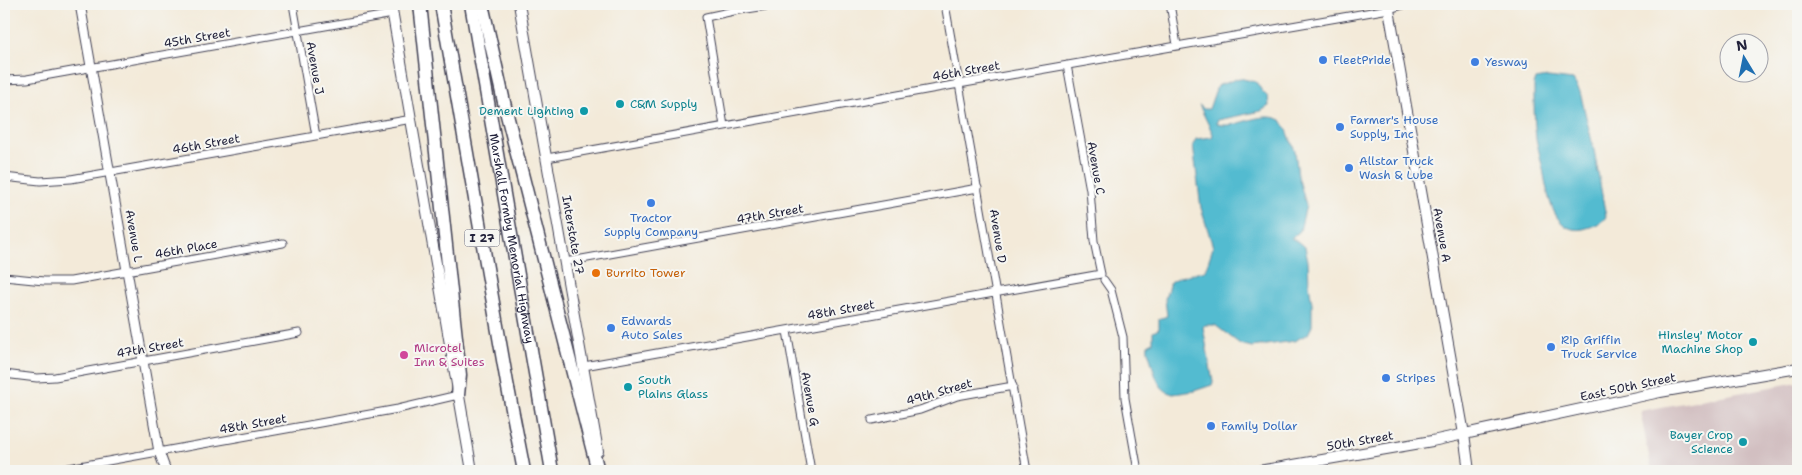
<svg xmlns="http://www.w3.org/2000/svg" width="1802" height="475" font-family="'Shantell Sans',sans-serif">
  <rect width="100%" height="100%" fill="#f6f6f2"/>
  <filter id="ink" filterUnits="userSpaceOnUse"><feTurbulence type="fractalNoise" baseFrequency=".02" numOctaves="2"/><feDisplacementMap in="SourceGraphic" scale="10" xChannelSelector="R" yChannelSelector="G"/><feConvolveMatrix kernelMatrix="1 2 1 2 8 2 1 2 1" color-interpolation-filters="sRGB"/></filter>
  <filter id="wash" filterUnits="userSpaceOnUse"><feTurbulence type="fractalNoise" baseFrequency=".0096" numOctaves="4" result="noise"/><feDisplacementMap in="SourceGraphic" scale="20" xChannelSelector="R" yChannelSelector="G"/><feGaussianBlur stdDeviation="1.12" result="paint"/><feColorMatrix in="noise" values="0 0 0 0 0 0 0 0 0 0 0 0 0 0 0 0 0 1.4 0 .05"/><feComposite in="paint" operator="in"/></filter>
  <g filter="url(#wash)">
    <rect width="100%" height="100%" fill="#f3ead9"/>
    <path fill="#d2bfc1" d="M 1798,382 L 1798,471 L 1652,471 L 1640,411 Z"/>
    <path fill="#52bbd0" stroke="#3a6e86" d="M 1548,77 L 1573,80 L 1580,92 L 1594,150 L 1606,217 C 1601,224 1591,227 1583,229 C 1552,235 1547,190 1543,169 C 1541,159 1538,149 1536,139 C 1534,121 1534,102 1534,85 L 1536,79 Z
      M 1239,78 L 1256,82 L 1262,91 L 1268,97 L 1269,106 L 1261,111 L 1218,120 L 1216,123 C 1233,132 1259,109 1281,120 L 1287,130 L 1295,151 L 1298,176 L 1306,205 L 1300,231 L 1291,238 L 1302,244 L 1305,247 L 1308,261 L 1309,285 L 1312,303 L 1312,326 L 1308,334 L 1294,341 L 1252,347 L 1240,344 L 1215,325 L 1205,325 L 1203,327 L 1213,382 L 1212,385 L 1194,391 L 1173,394 C 1157,390 1155,373 1151,361 C 1150,355 1147,351 1148,345 L 1153,342 L 1153,332 L 1159,329 L 1159,319 L 1167,316 L 1165,299 L 1170,282 L 1179,277 L 1205,271 C 1207,265 1212,251 1213,247 L 1201,208 L 1193,145 L 1196,139 L 1212,137 L 1213,134 L 1199,105 L 1204,109 L 1209,109 L 1217,86 Z"/>
  </g>
  <g filter="url(#ink)">
    <g fill="none" stroke-linecap="round" stroke-linejoin="round">
      <g stroke="#414053" stroke-width="9">
        <path id="minor" d="M 293,4 L 316,136
          M 945,4 L 1027,471
          M 1170,4 L 1177,45
          M 4,80 L 27,79 L 393,14
          M 724,126 L 706,17 L 734,11 L 779,4
          M 547,158 L 959,84 L 1389,9 L 1407,4
          M 4,177 L 40,181 L 71,179 L 412,119
          M 565,262 L 978,188
          M 4,277 L 44,281 L 71,281 L 283,243
          M 1104,280 L 1111,290 L 1123,337 L 1125,398 L 1138,471
          M 787,331 L 811,471
          M 584,366 L 1101,274 L 1094,241 L 1090,190 L 1067,65
          M 4,374 L 37,378 L 55,377 L 299,333
          M 872,420 L 920,410 L 957,396 L 1013,386
          M 52,471 L 398,409 L 458,395"/>
      </g>
      <g stroke="#414053" stroke-width="11">
        <path id="tertiary" d="M 80,4 L 159,452 L 166,471"/>
      </g>
      <g stroke="#414053" stroke-width="12">
        <path id="secondary" d="M 391,4 L 472,471
          M 519,4 L 598,451
          M 1388,4 L 1464,434 L 1469,471
          M 1259,471 L 1432,441 L 1660,392 L 1798,368"/>
      </g>
      <g stroke="#414053" stroke-width="15">
        <g id="motorway">
          <path d="M 420,4 L 460,375 L 458,395"/>
          <path d="M 441,4 L 507,383 L 524,471"/>
          <path id="s1" d="M 471,4 L 552,471"/>
          <path d="M 482,4 L 506,111 L 598,471"/>
        </g>
      </g>
      <use href="#minor" stroke="#fff" stroke-width="7"/>
      <use href="#tertiary" stroke="#fff" stroke-width="9"/>
      <use href="#secondary" stroke="#fff" stroke-width="10"/>
      <use href="#motorway" stroke="#fff" stroke-width="12"/>
    </g>
  </g>
  <g fill="#3f7fe0" stroke="#f6f6f2" stroke-width="2">
    <circle cx="1323" cy="60" r="5"/>
    <circle cx="1475" cy="62" r="5"/>
    <circle cx="1340" cy="127" r="5"/>
    <circle cx="1349" cy="168" r="5"/>
    <circle cx="651" cy="203" r="5"/>
    <circle cx="611" cy="328" r="5"/>
    <circle cx="1551" cy="347" r="5"/>
    <circle cx="1386" cy="378" r="5"/>
    <circle cx="1211" cy="426" r="5"/>
  </g>
  <g fill="#0f9aa8" stroke="#f6f6f2" stroke-width="2">
    <circle cx="620" cy="104" r="5"/>
    <circle cx="584" cy="111" r="5"/>
    <circle cx="1753" cy="342" r="5"/>
    <circle cx="628" cy="387" r="5"/>
    <circle cx="1743" cy="442" r="5"/>
  </g>
  <circle fill="#e8710a" stroke="#f6f6f2" stroke-width="2" cx="596" cy="273" r="5"/>
  <circle fill="#d1479c" stroke="#f6f6f2" stroke-width="2" cx="404" cy="355" r="5"/>
  <g text-anchor="middle" stroke-width="4" stroke-linejoin="round" paint-order="stroke">
    <rect fill="#f6f6f2" stroke="#626272" stroke-width="1" x="464.5" y="229.5" width="35" height="17" rx="4"/>
    <g font-size="11" font-weight="bold" fill="#22223b">
      <text x="482" y="242">I 27</text>
    </g>
    <g font-size="12" fill="#22223b" stroke="#f6f6f2">
      <text transform="translate(197 38) rotate(-10)" y="4">45th Street</text>
      <text transform="translate(315 68) rotate(80)" y="4">Avenue J</text>
      <text transform="translate(966 71) rotate(-10)" y="4">46th Street</text>
      <text transform="translate(206 144) rotate(-10)" y="4">46th Street</text>
      <text transform="translate(1096 168) rotate(80)" y="4">Avenue C</text>
      <text transform="translate(770 214) rotate(-10)" y="4">47th Street</text>
      <text transform="translate(573 235) rotate(80)" y="4">Interstate 27</text>
      <text transform="translate(1442 235) rotate(80)" y="4">Avenue A</text>
      <text transform="translate(134 236) rotate(80)" y="4">Avenue L</text>
      <text transform="translate(998 236) rotate(81)" y="4">Avenue D</text>
      <text dy="4" stroke="none"><textPath href="#s1" startOffset="238">Marshall Formby Memorial Highway</textPath></text>
      <text transform="translate(186 249) rotate(-10)" y="4">46th Place</text>
      <text transform="translate(841 310) rotate(-10)" y="4">48th Street</text>
      <text transform="translate(150 348) rotate(-10)" y="4">47th Street</text>
      <text transform="translate(1628 387) rotate(-12)" y="4">East 50th Street</text>
      <text transform="translate(939 392) rotate(-16)" y="4">49th Street</text>
      <text transform="translate(810 399) rotate(80)" y="4">Avenue G</text>
      <text transform="translate(253 424) rotate(-10)" y="4">48th Street</text>
      <text transform="translate(1360 441) rotate(-10)" y="4">50th Street</text>
    </g>
    <g font-size="12" fill="#366cbe" stroke="#f6f6f2" text-anchor="start">
      <text x="1333" y="64">FleetPride</text>
      <text x="1485" y="66">Yesway</text>
      <text x="1350" y="124">Farmer's House<tspan x="1350" dy="14">Supply, Inc</tspan></text>
      <text x="1359" y="165">Allstar Truck<tspan x="1359" dy="14">Wash &amp; Lube</tspan></text>
      <text x="651" y="222" text-anchor="middle">Tractor<tspan x="651" dy="14">Supply Company</tspan></text>
      <text x="621" y="325">Edwards<tspan x="621" dy="14">Auto Sales</tspan></text>
      <text x="1561" y="344">Rip Griffin<tspan x="1561" dy="14">Truck Service</tspan></text>
      <text x="1396" y="382">Stripes</text>
      <text x="1221" y="430">Family Dollar</text>
    </g>
    <g font-size="12" fill="#0d838f" stroke="#f6f6f2" text-anchor="end">
      <text x="630" y="108" text-anchor="start">C&amp;M Supply</text>
      <text x="574" y="115">Dement Lighting</text>
      <text x="1743" y="339">Hinsley' Motor<tspan x="1743" dy="14">Machine Shop</tspan></text>
      <text x="638" y="384" text-anchor="start">South<tspan x="638" dy="14">Plains Glass</tspan></text>
      <text x="1733" y="439">Bayer Crop<tspan x="1733" dy="14">Science</tspan></text>
    </g>
    <g font-size="12" fill="#c56008" stroke="#f6f6f2" text-anchor="start">
      <text x="606" y="277">Burrito Tower</text>
    </g>
    <g font-size="12" fill="#b23c85" stroke="#f6f6f2" text-anchor="start">
      <text x="414" y="352">Microtel<tspan x="414" dy="14">Inn &amp; Suites</tspan></text>
    </g>
  </g>
  <rect width="1802" height="475" fill="none" stroke="#f6f6f2" stroke-width="20"/>
  <g transform="translate(1744 58) rotate(350)"><circle r="24" fill="#f6f6f2" stroke="#a1a1a9"/>
  <path d="M0-4L9 19L0 12L-9 19Z" fill="#1f6fb2"/>
  <text y="-8" font-size="14" font-weight="bold" text-anchor="middle" fill="#22223b">N</text>
  </g>
</svg>
